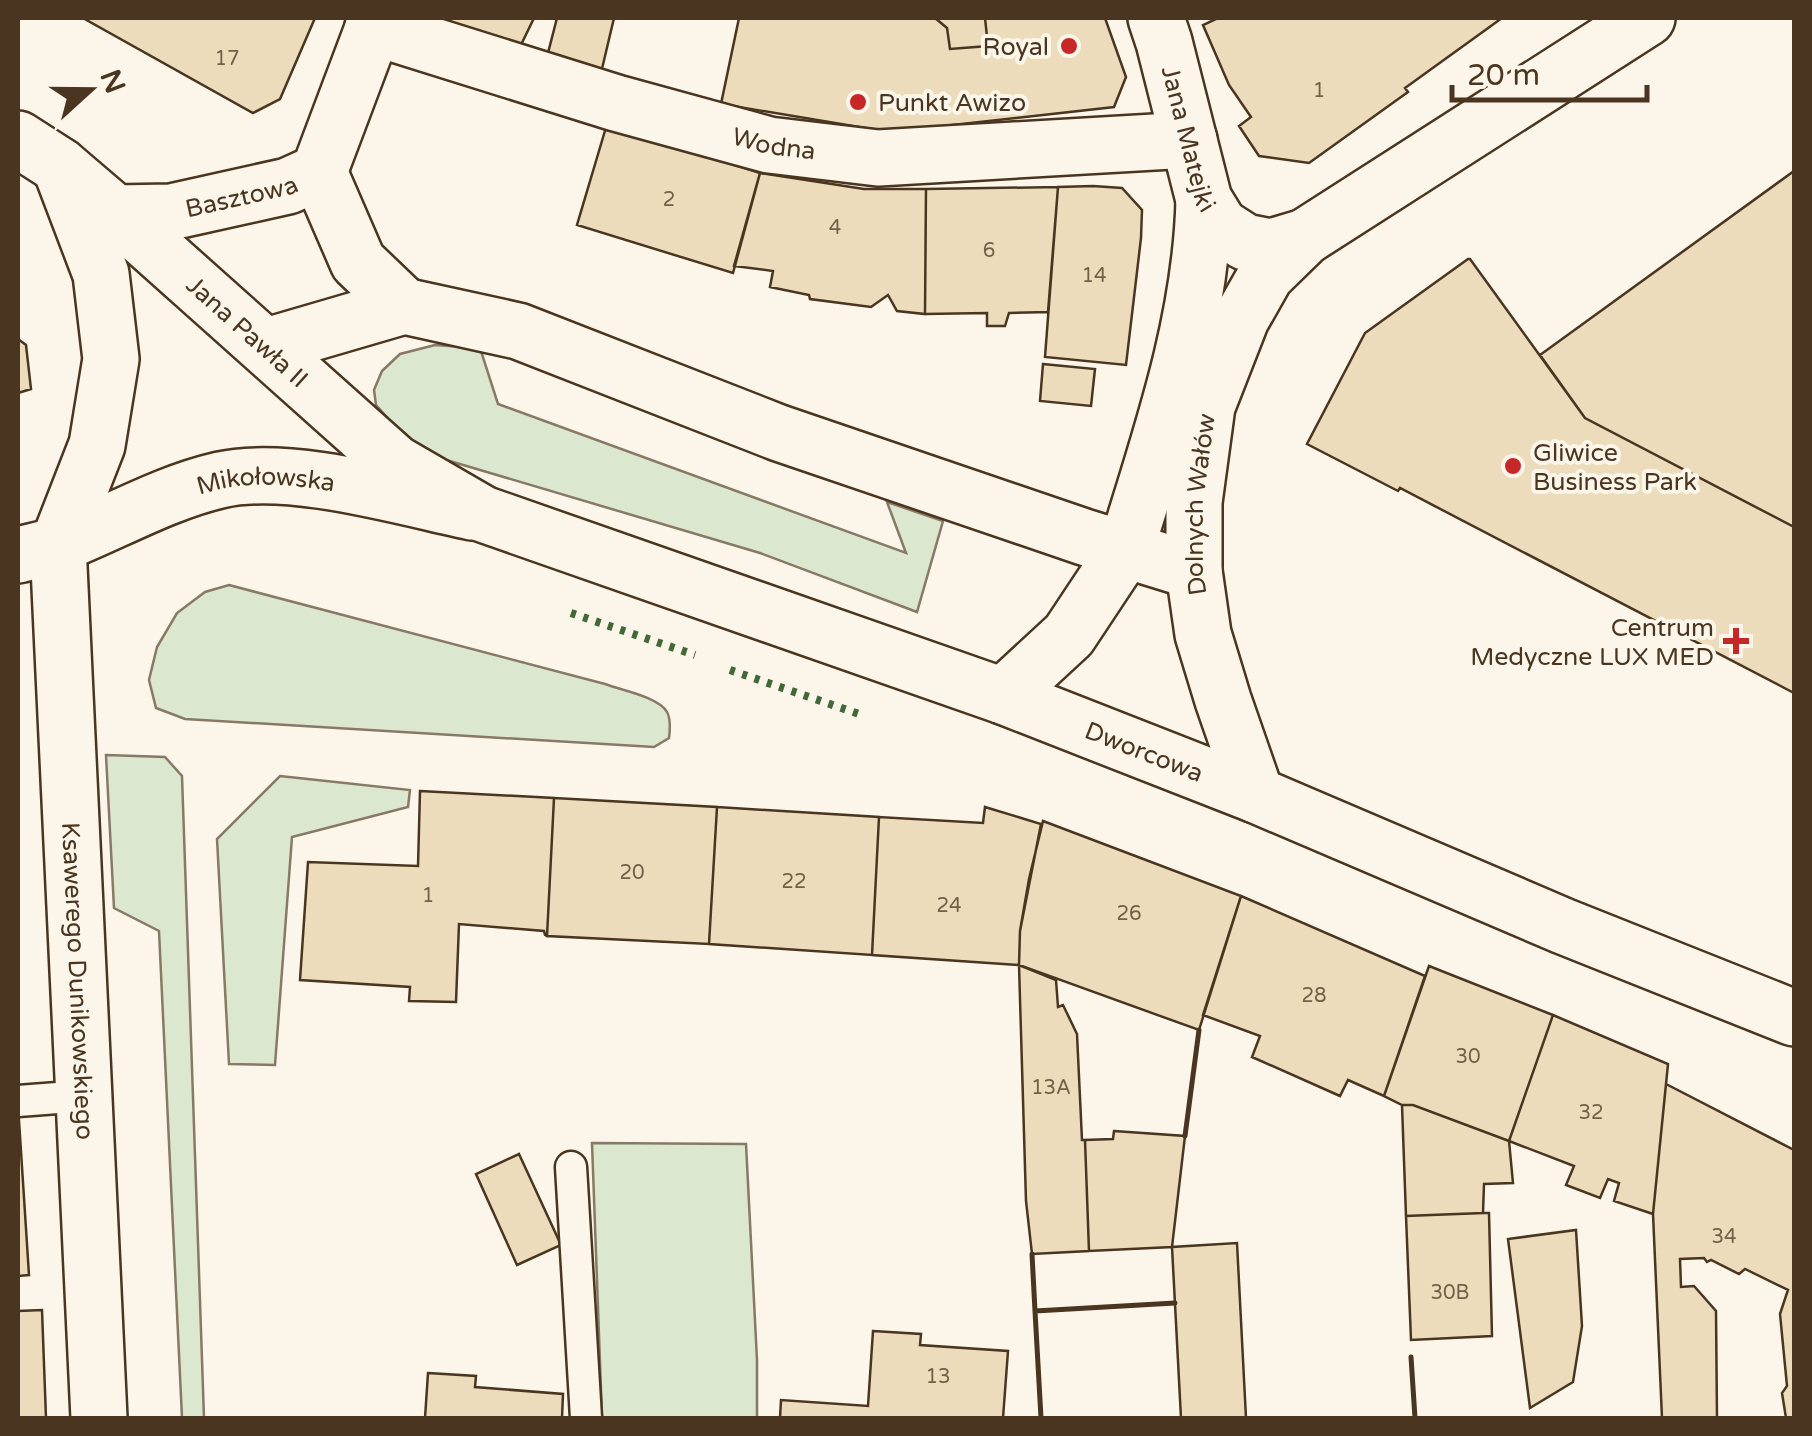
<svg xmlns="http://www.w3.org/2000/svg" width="1812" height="1436" font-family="'Varela Round',sans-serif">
  <rect width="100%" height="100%" fill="#fbf6e9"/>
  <path fill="#dce7d0" stroke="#887966" stroke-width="2.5" d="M 435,345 L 465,347 L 481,351 L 498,404 L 906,553 L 887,502 L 943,521 L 917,612 L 760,553 L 443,459 L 410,443 L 376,405 L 374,390 L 382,371 L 400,354 Z
    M 229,585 L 605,684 C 621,690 659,697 667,712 C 671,719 670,730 669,738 L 654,747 L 185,719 L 156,708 L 149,680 L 157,647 L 177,613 L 205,592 Z
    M 106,755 L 165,757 L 182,776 L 204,1418 L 182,1418 L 159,931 L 114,908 Z
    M 280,776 L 410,790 L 408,807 L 292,837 L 275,1065 L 229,1064 L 217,839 Z
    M 592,1143 L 746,1144 L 757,1360 L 757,1418 L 602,1418 Z"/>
  <path fill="#ecdcbc" stroke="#4a3520" stroke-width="2.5" d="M 83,18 L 315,18 L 280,99 L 253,113 Z
    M 426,18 L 534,18 L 519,49 Z
    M 557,18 L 614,18 L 601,73 L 547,57 Z
    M 739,18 L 935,18 L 947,28 L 950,49 L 988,46 L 985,18 L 1105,18 L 1126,77 L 1114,107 L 889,132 L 721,104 Z
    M 935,18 L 985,18 L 988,46 L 950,49 L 947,28 Z
    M 1218,18 L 1502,18 L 1405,88 L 1408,92 L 1309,163 L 1259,156 L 1239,126 L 1251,117 L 1229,85 L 1203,25 Z
    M 607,124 L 760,173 L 733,273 L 577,225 Z
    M 1794,171 L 1794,527 L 1585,418 L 1540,355 Z
    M 760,173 L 864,189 L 926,189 L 925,314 L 897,311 L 888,295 L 871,307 L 810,299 L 809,295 L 770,287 L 773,271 L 734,266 Z
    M 1093,186 L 1122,188 L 1142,210 L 1141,238 L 1126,365 L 1045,357 L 1058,187 Z
    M 1058,187 L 1048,312 L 1009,313 L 1005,326 L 987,326 L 987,313 L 925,314 L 926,189 Z
    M 1468,259 L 1470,259 L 1585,418 L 1794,527 L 1794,693 L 1400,488 L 1398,491 L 1307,444 L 1365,333 Z
    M 18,339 L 26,345 L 31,389 L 18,393 Z
    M 1043,364 L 1095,369 L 1091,406 L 1040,401 Z
    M 420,791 L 554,798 L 547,936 L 545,935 L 544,931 L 459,924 L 456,1002 L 409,1001 L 410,987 L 300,980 L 308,862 L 418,866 Z
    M 554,798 L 717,807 L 709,944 L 547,936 Z
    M 717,807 L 879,817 L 872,955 L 709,944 Z
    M 985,807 L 1041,824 L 1020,931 L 1019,965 L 872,955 L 879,817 L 983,823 Z
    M 1043,821 L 1241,896 L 1199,1030 L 1019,965 L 1020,931 L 1029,879 Z
    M 1241,896 L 1425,976 L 1384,1096 L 1348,1080 L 1340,1096 L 1252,1057 L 1260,1036 L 1203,1015 Z
    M 1019,965 L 1056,980 L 1058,1007 L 1063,1005 L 1077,1034 L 1082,1140 L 1085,1140 L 1089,1251 L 1032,1254 L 1026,1201 Z
    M 1429,966 L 1553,1015 L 1509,1141 L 1413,1105 L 1402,1105 L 1384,1096 Z
    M 1553,1015 L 1668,1064 L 1653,1214 L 1614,1201 L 1619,1183 L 1608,1179 L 1600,1198 L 1566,1185 L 1574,1166 L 1509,1141 Z
    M 1666,1084 L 1794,1150 L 1794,1418 L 1786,1418 L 1782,1393 L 1787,1386 L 1780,1314 L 1788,1290 L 1745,1269 L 1739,1274 L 1711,1260 L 1707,1262 L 1704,1258 L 1680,1259 L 1681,1287 L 1694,1286 L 1716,1311 L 1717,1418 L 1662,1418 L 1653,1214 Z
    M 18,1105 L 29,1275 L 18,1276 Z
    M 1402,1105 L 1413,1105 L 1509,1141 L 1513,1183 L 1484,1184 L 1483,1213 L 1406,1216 Z
    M 1114,1131 L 1185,1136 L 1172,1247 L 1089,1251 L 1085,1140 L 1113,1139 Z
    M 519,1154 L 561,1245 L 517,1265 L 476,1174 Z
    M 1483,1213 L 1489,1213 L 1492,1336 L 1411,1340 L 1406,1216 Z
    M 1576,1230 L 1582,1326 L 1573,1382 L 1530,1408 L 1508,1239 Z
    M 1237,1243 L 1246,1418 L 1181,1418 L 1172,1247 Z
    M 42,1310 L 46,1418 L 18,1418 L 18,1311 Z
    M 873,1331 L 921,1334 L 920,1345 L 1008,1351 L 1003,1418 L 780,1418 L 781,1400 L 868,1406 Z
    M 428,1373 L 476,1376 L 475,1387 L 563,1394 L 562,1418 L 425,1418 Z"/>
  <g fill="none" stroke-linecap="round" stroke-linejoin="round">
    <g stroke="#4a3520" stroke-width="35">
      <path id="service" d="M 18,1101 L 84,1096
        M 571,1167 L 586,1418"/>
    </g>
    <g stroke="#4a3520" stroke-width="60">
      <g id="minor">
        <path id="s1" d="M 1156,18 L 1164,42 L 1204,200 L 1220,226 L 1245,242 L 1271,247 L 1305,237"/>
        <path id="s2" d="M 373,27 L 616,103 L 769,145 L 878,158 L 1189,140"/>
        <path d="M 319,172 L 358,262 L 404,306"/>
        <path id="s3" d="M 115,213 L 171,212 L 288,186 L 319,172 L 377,18"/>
        <path d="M 1126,549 C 1161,435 1201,321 1204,200"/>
      </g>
    </g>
    <g stroke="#4a3520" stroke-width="60">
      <g id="tertiary">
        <path id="s4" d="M 60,166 L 101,274 L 111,359 L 97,445 L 58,545 L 99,1418"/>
        <path d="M 267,346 L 404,306 L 518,331 L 779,433 L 1084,537 L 1194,571"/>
        <path id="s5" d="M 18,555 C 32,551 48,549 62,543 C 115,522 164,493 220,480 C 290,464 401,497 472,512"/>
        <path d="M 1003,696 L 1069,635 L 1126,549"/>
        <path id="s6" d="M 1256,795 L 1223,700 L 1203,634 L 1194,571 L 1194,502 L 1207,406 L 1241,319 L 1266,275 L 1305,237 L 1647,18"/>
      </g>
    </g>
    <g stroke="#4a3520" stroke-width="60">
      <g id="secondary">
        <path id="s7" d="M 18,139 L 60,166 L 115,213 L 395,463 L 483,514 L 1003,696 L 1256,795 L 1563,926 L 1794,1018"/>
      </g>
    </g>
    <use href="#service" stroke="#fbf6e9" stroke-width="30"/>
    <use href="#minor" stroke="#fbf6e9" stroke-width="55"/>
    <use href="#tertiary" stroke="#fbf6e9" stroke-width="55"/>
    <use href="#secondary" stroke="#fbf6e9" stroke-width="55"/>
    <path stroke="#436837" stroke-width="8" stroke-dasharray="5 8" stroke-linecap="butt" d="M 571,613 L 695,655
      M 730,670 L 859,714"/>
    <path stroke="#4a3520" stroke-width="5" d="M 1185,1136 L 1199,1030
      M 1032,1254 L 1035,1311
      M 1411,1357 L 1415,1418
      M 1041,1418 L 1035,1311 L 1175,1303"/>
  </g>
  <g fill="#c62828" stroke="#fbf6e9" stroke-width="4">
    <circle cx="1069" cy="46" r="10"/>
    <circle cx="858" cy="102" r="10"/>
    <circle cx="1513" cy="466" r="10"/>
    <path d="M1731 626h10v10h10v10h-10v10h-10v-10h-10v-10h10z"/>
  </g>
  <g text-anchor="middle" stroke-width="8" stroke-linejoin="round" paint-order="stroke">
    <g font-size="20" fill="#725f47">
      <text x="227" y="65">17</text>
      <text x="1319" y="97">1</text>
      <text x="669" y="206">2</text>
      <text x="835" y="234">4</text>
      <text x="989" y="257">6</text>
      <text x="1094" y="282">14</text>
      <text x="632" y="879">20</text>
      <text x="794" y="888">22</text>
      <text x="428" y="902">1</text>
      <text x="949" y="912">24</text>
      <text x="1129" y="920">26</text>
      <text x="1314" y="1002">28</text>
      <text x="1468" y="1063">30</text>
      <text x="1051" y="1094">13A</text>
      <text x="1591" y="1119">32</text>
      <text x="1724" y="1243">34</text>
      <text x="1450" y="1299">30B</text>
      <text x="938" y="1383">13</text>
    </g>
    <g font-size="25" fill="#4a3520" stroke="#fbf6e9" text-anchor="end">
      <text x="1049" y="55">Royal</text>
      <text x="878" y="111" text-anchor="start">Punkt Awizo</text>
      <text x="1533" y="461" text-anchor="start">Gliwice<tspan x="1533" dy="29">Business Park</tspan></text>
      <text x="1714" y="636">Centrum<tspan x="1714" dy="29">Medyczne LUX MED</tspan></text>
    </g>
    <g font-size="25" fill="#4a3520" stroke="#fbf6e9">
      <text dy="9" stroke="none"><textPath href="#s1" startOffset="125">Jana Matejki</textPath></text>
      <text dy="9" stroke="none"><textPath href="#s2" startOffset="418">Wodna</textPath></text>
      <text dy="9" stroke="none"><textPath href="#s3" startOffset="128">Basztowa</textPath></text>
      <text dy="9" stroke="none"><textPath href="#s7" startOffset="300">Jana Pawła II</textPath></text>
      <text dy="9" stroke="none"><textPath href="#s5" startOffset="262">Mikołowska</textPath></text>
      <text dy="9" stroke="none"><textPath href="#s6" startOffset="300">Dolnych Wałów</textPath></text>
      <text dy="9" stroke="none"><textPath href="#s7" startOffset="1302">Dworcowa</textPath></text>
      <text dy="9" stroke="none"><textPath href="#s4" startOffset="832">Ksawerego Dunikowskiego</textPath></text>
    </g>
  </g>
  <rect width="1812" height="1436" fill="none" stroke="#4a3520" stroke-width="40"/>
  <g transform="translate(90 90) rotate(69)" stroke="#fbf6e9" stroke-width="8" paint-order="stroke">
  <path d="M0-8L18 38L0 25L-18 38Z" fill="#4a3520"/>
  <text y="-15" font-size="28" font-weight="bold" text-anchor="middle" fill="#4a3520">N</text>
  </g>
  <path d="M1452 85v15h195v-15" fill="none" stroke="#4a3520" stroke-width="5"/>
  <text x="1467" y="85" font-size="30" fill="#4a3520" stroke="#fbf6e9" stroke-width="8" paint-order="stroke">20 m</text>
</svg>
